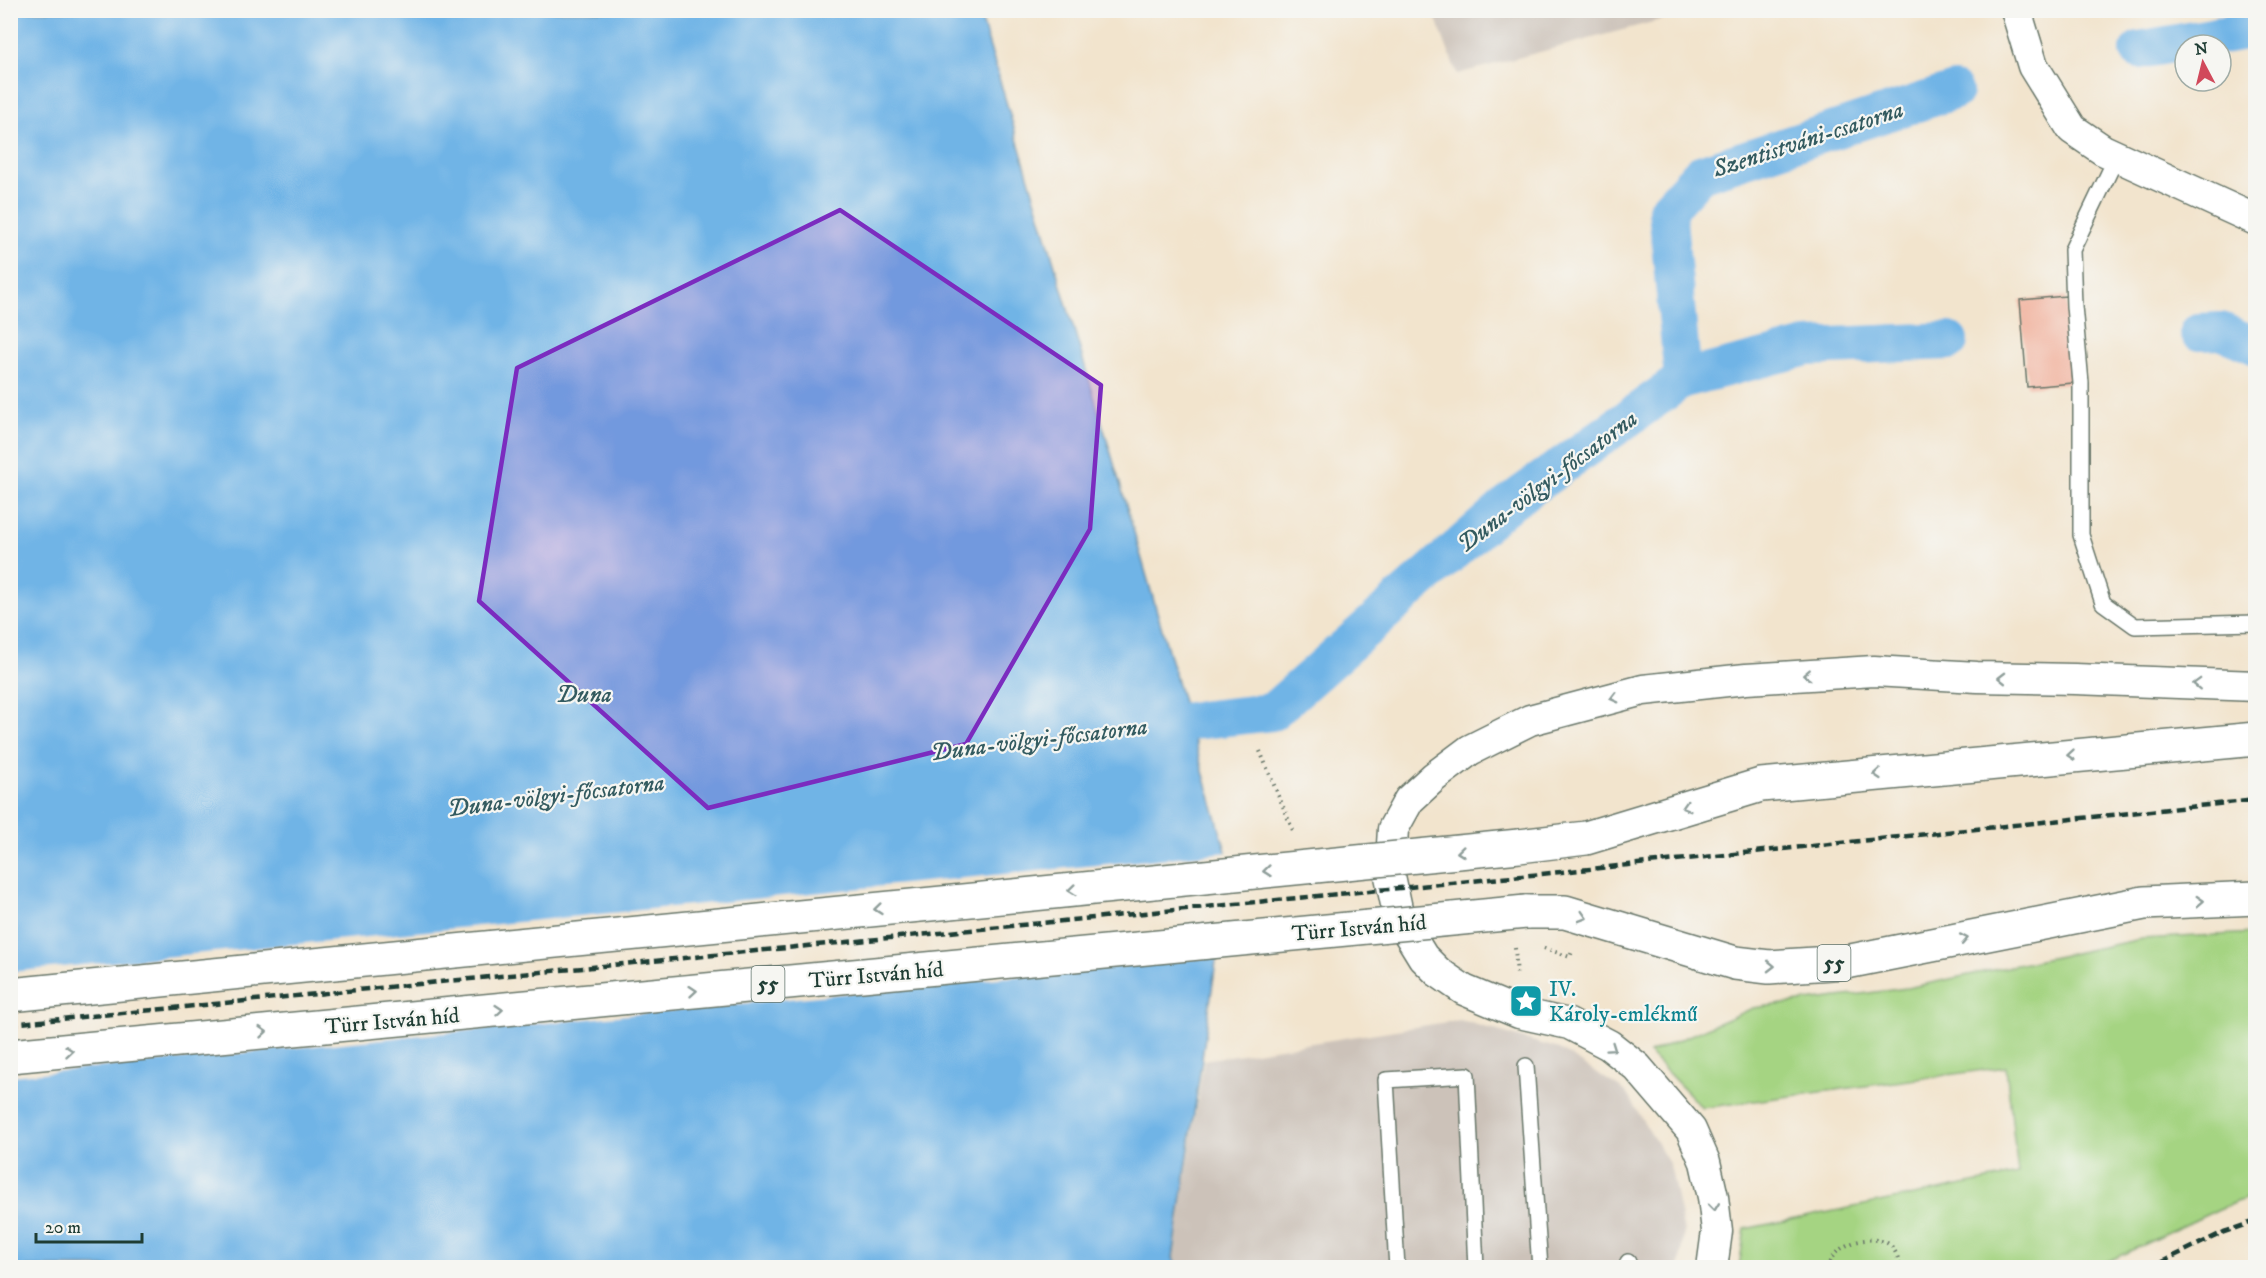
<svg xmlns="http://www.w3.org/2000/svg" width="2266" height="1278" font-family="'IM FELL DW Pica',serif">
  <rect width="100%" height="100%" fill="#f6f6f2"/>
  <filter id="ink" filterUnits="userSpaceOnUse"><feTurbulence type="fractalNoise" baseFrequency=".0167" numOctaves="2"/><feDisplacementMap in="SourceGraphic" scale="12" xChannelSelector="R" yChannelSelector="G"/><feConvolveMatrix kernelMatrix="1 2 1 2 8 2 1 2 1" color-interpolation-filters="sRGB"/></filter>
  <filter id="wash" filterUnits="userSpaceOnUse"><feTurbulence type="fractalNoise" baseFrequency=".008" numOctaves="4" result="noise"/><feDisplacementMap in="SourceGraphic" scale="24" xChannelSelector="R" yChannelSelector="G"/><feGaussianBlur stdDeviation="1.35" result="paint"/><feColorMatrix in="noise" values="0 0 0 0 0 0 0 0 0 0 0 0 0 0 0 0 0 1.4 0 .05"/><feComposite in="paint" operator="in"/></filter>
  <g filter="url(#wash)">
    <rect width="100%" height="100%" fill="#f2e4cd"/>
    <path fill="#ccc2b9" d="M 1433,11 L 1688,11 L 1679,15 L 1457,74 Z
      M 1460,1020 L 1559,1049 L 1625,1091 L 1670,1165 L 1684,1232 L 1679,1267 L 1177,1268 L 1173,1259 L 1204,1060 Z"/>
    <path fill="#a5d482" stroke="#62885b" stroke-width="1.5" d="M 2255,933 L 2255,1195 L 2219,1209 L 2096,1267 L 1739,1267 L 1745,1229 L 2018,1174 L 2006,1067 L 1702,1108 L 1649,1053 L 1753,1008 L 1907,988 L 2141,939 Z"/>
    <path fill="#70b4e6" stroke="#48788d" stroke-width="1.5" d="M 10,11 L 979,11 L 1121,487 L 1230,865 L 1173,1258 L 1177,1267 L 11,1267 Z"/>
    <path fill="#f2e4cd" d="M 1229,852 L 1233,866 L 1221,956 L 11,1076 L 11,972 Z"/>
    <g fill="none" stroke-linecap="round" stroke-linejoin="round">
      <path stroke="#70b4e6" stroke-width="38" d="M 2139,50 L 2256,29
        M 2199,332 L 2221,331 L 2256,346
        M 1683,379 L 1667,210 L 1700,174 L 1954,91
        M 1138,727 L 1272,712 L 1504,507 L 1683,379 L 1807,347 L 1949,341"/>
    </g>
    <g id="blocks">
      <path fill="#f1b09b" d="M 2066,296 L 2073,383 L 2027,387 L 2020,300 Z"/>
    </g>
  </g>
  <g filter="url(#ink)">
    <use href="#blocks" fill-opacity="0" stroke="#69776a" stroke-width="1.5"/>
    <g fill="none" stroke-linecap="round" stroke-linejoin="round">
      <g stroke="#69776a" stroke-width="18">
        <path id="lane" d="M 2117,156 L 2072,250 L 2074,306 L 2081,383 L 2081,535 L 2103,603 L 2135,626 L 2256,623
          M 1526,1066 L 1540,1268
          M 1628,1262 L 1629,1268
          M 1397,1268 L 1386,1080 L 1467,1075 L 1476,1268"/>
      </g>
      <g stroke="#69776a" stroke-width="33">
        <path id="street" d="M 2016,10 L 2033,66 L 2072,129 L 2103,150 L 2256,220
          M 1712,1268 L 1717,1231 L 1713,1197 L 1705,1162 L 1691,1130 L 1637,1067 L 1609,1045 L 1569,1024 L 1519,1013 L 1464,990 L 1438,972 L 1423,957 L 1399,918 L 1390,876 L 1393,829 L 1409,800 L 1434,777 L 1470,750 L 1530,720 L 1643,690 L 1746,679 L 1874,671 L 1977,677 L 2075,679 L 2256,686"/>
      </g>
      <g stroke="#69776a" stroke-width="36">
        <path id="primary" d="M 1519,846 L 1586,838 L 1761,785 L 2256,739
          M 1526,912 L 1565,912 L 1735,963 L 1769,967 L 1846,962 L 2144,903 L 2256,898"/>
      </g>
      <path stroke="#69776a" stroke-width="4" stroke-dasharray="1.5 4.5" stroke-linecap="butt" d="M 1260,751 L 1294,833
        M 1515,948 L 1517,976
        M 1544,948 L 1570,957 L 1573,949
        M 1827,1268 C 1829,1264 1831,1258 1834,1255 C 1845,1242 1871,1235 1887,1243 C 1896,1248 1898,1259 1901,1268"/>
      <use href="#lane" stroke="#fff" stroke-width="15"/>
      <use href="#street" stroke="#fff" stroke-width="30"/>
      <use href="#primary" stroke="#fff" stroke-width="33"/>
      <path stroke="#1f3d34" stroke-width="4.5" stroke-dasharray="9 4.5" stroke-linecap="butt" d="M 10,1024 L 1522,876 L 2256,800
        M 2149,1268 L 2224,1232 L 2256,1221"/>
      <g stroke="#69776a" stroke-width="36" stroke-linecap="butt">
        <path id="primary-bridge" d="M 10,995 L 1519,846
          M 10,1056 L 1526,912"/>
      </g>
      <use href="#primary-bridge" stroke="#fff" stroke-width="33"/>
    </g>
    <defs><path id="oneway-chevron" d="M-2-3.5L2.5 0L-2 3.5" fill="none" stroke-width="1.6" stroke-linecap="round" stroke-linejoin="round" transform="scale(1.5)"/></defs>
    <g stroke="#8f9e9a">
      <use href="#oneway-chevron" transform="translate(1807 675) rotate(177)"/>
      <use href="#oneway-chevron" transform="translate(2002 678) rotate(-179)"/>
      <use href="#oneway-chevron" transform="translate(2197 684) rotate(-178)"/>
      <use href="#oneway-chevron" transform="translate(1614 698) rotate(165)"/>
      <use href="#oneway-chevron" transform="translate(2071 755) rotate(175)"/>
      <use href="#oneway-chevron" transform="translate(1877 774) rotate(175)"/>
      <use href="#oneway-chevron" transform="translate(1686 807) rotate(163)"/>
      <use href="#oneway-chevron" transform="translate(1461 852) rotate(174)"/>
      <use href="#oneway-chevron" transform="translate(1267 871) rotate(174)"/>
      <use href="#oneway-chevron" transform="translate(1072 890) rotate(174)"/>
      <use href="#oneway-chevron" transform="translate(2200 901) rotate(-3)"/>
      <use href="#oneway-chevron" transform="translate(878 909) rotate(174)"/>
      <use href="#oneway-chevron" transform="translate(1583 917) rotate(17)"/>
      <use href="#oneway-chevron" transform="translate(1964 939) rotate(-11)"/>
      <use href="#oneway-chevron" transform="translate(1771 966) rotate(1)"/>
      <use href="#oneway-chevron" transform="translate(693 991) rotate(-5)"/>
      <use href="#oneway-chevron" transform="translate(499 1010) rotate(-5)"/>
      <use href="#oneway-chevron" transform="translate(263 1032) rotate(-5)"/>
      <use href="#oneway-chevron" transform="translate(1612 1048) rotate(35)"/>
      <use href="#oneway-chevron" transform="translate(69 1051) rotate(-5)"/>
      <use href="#oneway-chevron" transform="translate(1714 1207) rotate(83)"/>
    </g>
  </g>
  <path fill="#7b2cbf" fill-opacity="0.2" stroke="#7b2cbf" stroke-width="4.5" stroke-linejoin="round" d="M 840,210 L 1101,385 L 1090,529 L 966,744 L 708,808 L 479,601 L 517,368 Z"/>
  <defs>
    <g id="sight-square" transform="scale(1.725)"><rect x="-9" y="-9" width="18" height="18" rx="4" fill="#0f9aa8" stroke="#f6f6f2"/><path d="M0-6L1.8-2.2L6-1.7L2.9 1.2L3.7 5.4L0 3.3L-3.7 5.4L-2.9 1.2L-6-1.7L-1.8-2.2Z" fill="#fff"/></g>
  </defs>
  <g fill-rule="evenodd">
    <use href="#sight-square" x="1526" y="1001"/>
  </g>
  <g text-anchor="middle" stroke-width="4.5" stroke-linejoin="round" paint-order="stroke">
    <g fill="#f6f6f2" stroke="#60746d" stroke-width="1.5">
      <rect x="1817.5" y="945" width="33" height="36" rx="4.5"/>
      <rect x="751.5" y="966" width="33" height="36" rx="4.5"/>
    </g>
    <g font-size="21" font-weight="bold" fill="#1f3d34">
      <text x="1834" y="970">55</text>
      <text x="768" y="991">55</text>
    </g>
    <g font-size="22" fill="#1f3d34" stroke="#f6f6f2">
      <text transform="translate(1359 927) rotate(-5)" y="8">Türr István híd</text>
      <text transform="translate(876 974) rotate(-5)" y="8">Türr István híd</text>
      <text transform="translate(392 1020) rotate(-5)" y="8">Türr István híd</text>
    </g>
    <g font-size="22" fill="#0d838f" stroke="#f6f6f2" text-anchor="start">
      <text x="1549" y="996">IV.<tspan x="1549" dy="25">Károly-emlékmű</tspan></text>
    </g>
    <g font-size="24" font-style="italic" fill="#335b60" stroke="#f6f6f2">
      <text transform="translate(1808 139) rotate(-18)" y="8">Szentistváni-csatorna</text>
      <text transform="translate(1547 481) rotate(-37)" y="8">Duna-völgyi-főcsatorna</text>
      <text x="584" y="702">Duna</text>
      <text transform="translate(1039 739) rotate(-7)" y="8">Duna-völgyi-főcsatorna</text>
      <text transform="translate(556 795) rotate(-7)" y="8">Duna-völgyi-főcsatorna</text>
    </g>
  </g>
  <rect width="2266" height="1278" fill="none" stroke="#f6f6f2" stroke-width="36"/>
  <g transform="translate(2203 63) rotate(353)"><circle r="28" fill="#f6f6f2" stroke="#a0aca6" stroke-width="1.5"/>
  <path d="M0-4.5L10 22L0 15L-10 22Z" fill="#d1495b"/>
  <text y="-9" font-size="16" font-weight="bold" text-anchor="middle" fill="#1f3d34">N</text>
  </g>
  <path d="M36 1233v9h106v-9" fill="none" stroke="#1f3d34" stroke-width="3"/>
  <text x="45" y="1233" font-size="18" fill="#1f3d34" stroke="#f6f6f2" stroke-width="4.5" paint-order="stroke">20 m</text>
</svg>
